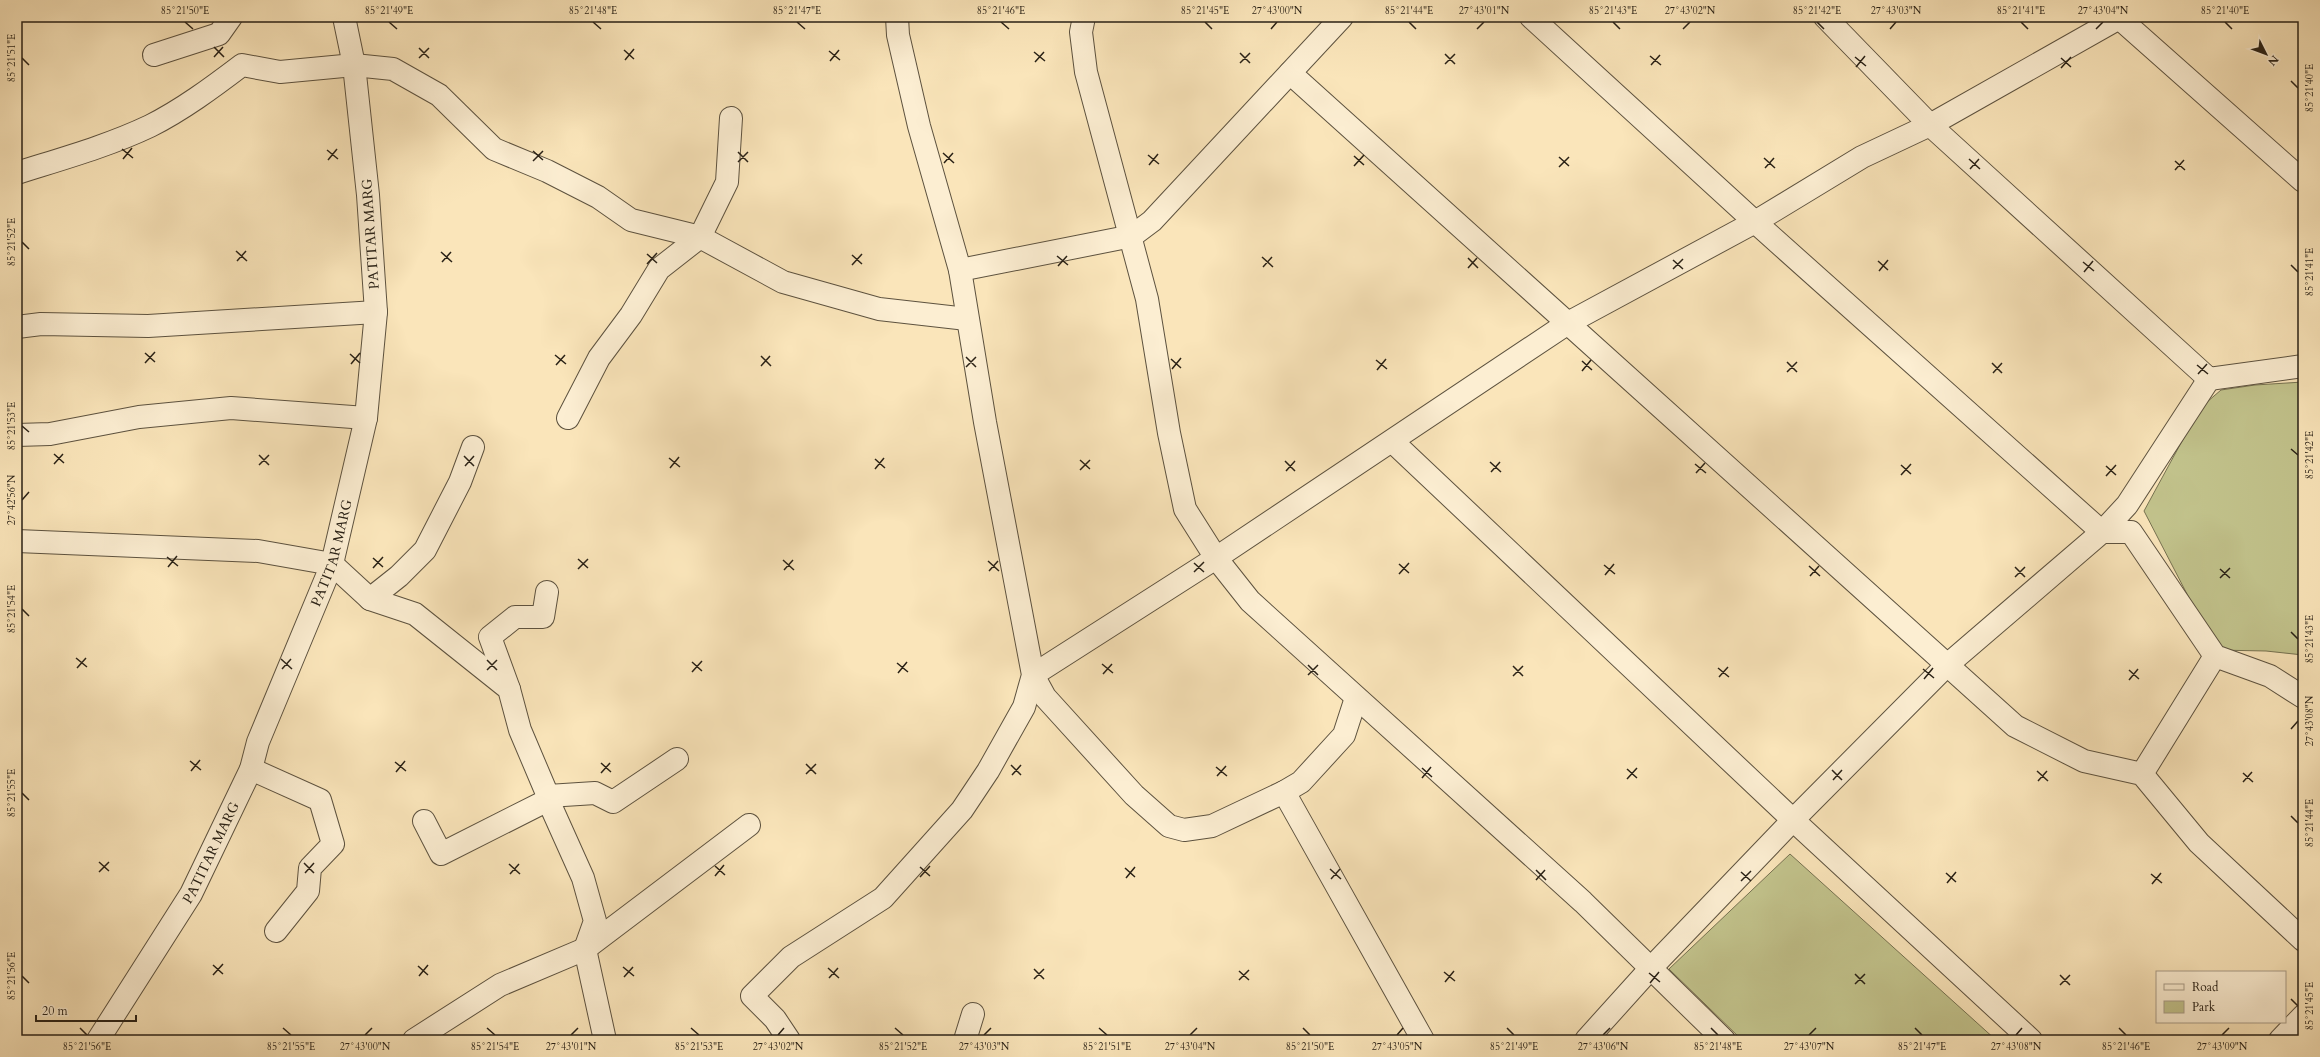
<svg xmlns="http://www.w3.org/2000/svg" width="2320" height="1057" font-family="Cardo,serif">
  <rect width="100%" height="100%" fill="#fae5ba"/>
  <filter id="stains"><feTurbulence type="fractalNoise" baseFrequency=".005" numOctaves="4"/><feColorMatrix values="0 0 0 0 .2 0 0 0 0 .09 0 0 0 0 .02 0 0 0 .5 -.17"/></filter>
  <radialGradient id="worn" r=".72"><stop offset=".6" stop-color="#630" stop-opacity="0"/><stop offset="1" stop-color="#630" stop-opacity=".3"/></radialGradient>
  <path fill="#c2c38c" stroke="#767251" d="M 2303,382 L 2303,655 L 2266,651 L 2216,650 L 2144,511 L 2200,408 L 2221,390 L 2255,385 Z
    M 1790,854 L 1996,1040 L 1742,1040 L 1669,969 Z"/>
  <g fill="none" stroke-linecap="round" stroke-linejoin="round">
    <g stroke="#5d523f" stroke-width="24">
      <g id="minor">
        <path d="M 1084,17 L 1081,32 L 1086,72 L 1147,299 L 1169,433 L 1185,509 L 1216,558 L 1250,601 L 1583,902 L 1724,1040"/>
        <path d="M 1531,17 L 1755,222 L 2102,532 L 2131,532 L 2215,656 L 2270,676 L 2303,697"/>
        <path d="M 1825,17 L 1930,125 L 2209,379 L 2303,366"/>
        <path d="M 2118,17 L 2303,181"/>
        <path d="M 154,55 L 219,34 L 231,17"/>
        <path d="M 1290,73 L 2015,726 L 2084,761 L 2142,774 L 2199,843 L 2303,940"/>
        <path d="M 17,173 C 61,159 108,146 150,126 C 182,110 213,87 242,65 L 280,72 L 354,65 L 393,69 L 439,95 L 494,149 L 547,171 L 598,197 L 631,220 L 700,237 L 783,282 L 879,309 L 967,319"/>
        <path d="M 960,270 L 1132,236 L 1152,221 L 1342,17"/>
        <path d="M 17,327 L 41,324 L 148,326 L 376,312"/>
        <path d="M 568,418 L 599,358 L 631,315 L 659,269 L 700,237 L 727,182 L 731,118"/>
        <path d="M 17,435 L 50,434 L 139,417 L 231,408 L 366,418"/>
        <path d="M 1393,442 L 1793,820 L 2031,1040"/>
        <path d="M 17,541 L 258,551 L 332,564 L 370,599 L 415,614 L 509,689 L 520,730 L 548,796 L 548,800 L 583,878 L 595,921 L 585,949 L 605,1040"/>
        <path d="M 370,599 L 399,576 L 425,550 L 460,482 L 473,447"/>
        <path d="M 509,689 L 490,637 L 515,617 L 543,617 L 547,592"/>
        <path d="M 1356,698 L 1344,735 L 1301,782 L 1284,792 L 1212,826 L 1184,830 L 1169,826 L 1134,795 L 1045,697 L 1033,675 L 1216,558 L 1568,323 L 1755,222 L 1862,157 L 1930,125 L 2121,17"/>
        <path d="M 251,769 L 320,800 L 333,844 L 310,868 L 308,891 L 276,931"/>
        <path d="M 2142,774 L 2215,656"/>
        <path d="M 1284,792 L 1423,1040"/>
        <path d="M 548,796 L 595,793 L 613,802 L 677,759"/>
        <path d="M 424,821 L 441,854 L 548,800"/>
        <path id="s1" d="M 98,1040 L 191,894 L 251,769 L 258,742 L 332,564 L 366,418 L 376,312 L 368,195 L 354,65 L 344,17"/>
        <path d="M 414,1040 L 500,985 L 585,949 L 749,825"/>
        <path d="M 789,1040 L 775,1019 L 752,996 L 791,957 L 883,898 L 962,810 L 988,771 L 1024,707 L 1033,675 L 985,422 L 960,270 L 919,126 L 898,35 L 897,17"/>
        <path d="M 965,1040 L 973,1014"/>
        <path d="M 1586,1040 L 1650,969 L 1793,820 L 1946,666 L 2102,532 L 2127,505 L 2209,379"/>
        <path d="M 2280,1040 L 2303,1016"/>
      </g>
    </g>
    <use href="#minor" stroke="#fceed2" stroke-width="22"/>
  </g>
  <path fill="none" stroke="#292116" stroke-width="1.5" d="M 185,22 L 193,29M 389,22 L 397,29M 593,22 L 601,29M 797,22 L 805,29M 1001,22 L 1009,29M 1205,22 L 1212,29M 1409,22 L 1416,29M 1613,22 L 1620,29M 1817,22 L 1824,29M 2021,22 L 2028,29M 2225,22 L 2232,29M 1271,29 L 1277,22M 1477,29 L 1484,22M 1683,29 L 1690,22M 1890,29 L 1896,22M 2096,29 L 2103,22M 214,47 L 224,57M 419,48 L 429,58M 624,50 L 634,59M 829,51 L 840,60M 1034,52 L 1045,61M 1240,53 L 1250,63M 1445,54 L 1455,64M 1650,56 L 1661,65M 214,57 L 223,47M 1855,57 L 1866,66M 22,58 L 29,65M 419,58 L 429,48M 2061,58 L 2071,67M 625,60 L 634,49M 830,61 L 839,50M 1035,62 L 1044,52M 1240,63 L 1250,53M 1445,64 L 1455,54M 1651,65 L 1660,55M 1856,67 L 1865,56M 2061,68 L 2071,57M 2291,81 L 2298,88M 122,149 L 133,158M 327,150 L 338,159M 533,151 L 543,160M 738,152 L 748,162M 943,153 L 954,163M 1148,155 L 1159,164M 1354,156 L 1364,165M 1559,157 L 1569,166M 1764,158 L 1775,168M 123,159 L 132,148M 1969,159 L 1980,169M 328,160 L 337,149M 533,161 L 543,151M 2175,161 L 2185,170M 738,162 L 748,152M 944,163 L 953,153M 1149,165 L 1158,154M 1354,166 L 1364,155M 1559,167 L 1569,157M 1765,168 L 1774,158M 1970,169 L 1979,159M 2175,170 L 2184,160M 22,242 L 29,249M 236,251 L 247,261M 441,252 L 452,262M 647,254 L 657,263M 852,255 L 862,264M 1057,256 L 1068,265M 1262,257 L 1273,267M 1468,258 L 1478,268M 1673,260 L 1683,269M 237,261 L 246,251M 1878,261 L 1888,270M 442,262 L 451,252M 2083,262 L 2094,271M 647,264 L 657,253M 852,265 L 862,254M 2291,265 L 2298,272M 1058,266 L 1067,256M 1263,267 L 1272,257M 1468,268 L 1477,258M 1673,269 L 1683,259M 1879,271 L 1888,260M 2084,272 L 2093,261M 145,353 L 155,362M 350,354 L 360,363M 555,355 L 566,364M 761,356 L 771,366M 966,357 L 976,367M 1171,359 L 1181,368M 1376,360 L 1387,369M 1582,361 L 1592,370M 1787,362 L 1797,372M 145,363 L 155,352M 1992,363 L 2002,373M 351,364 L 360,353M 556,365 L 565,355M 2197,365 L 2208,374M 761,366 L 770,356M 966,367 L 976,357M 1172,369 L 1181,358M 1377,370 L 1386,359M 1582,371 L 1591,360M 1787,372 L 1797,362M 1993,373 L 2002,363M 2198,374 L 2207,364M 22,426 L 29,432M 2291,449 L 2298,455M 54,454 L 64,463M 259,455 L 269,465M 464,456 L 474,466M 669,458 L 680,467M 875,459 L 885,468M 1080,460 L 1090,469M 1285,461 L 1295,471M 1490,462 L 1501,472M 54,464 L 63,454M 1695,464 L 1706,473M 259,465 L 269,455M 1901,465 L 1911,474M 465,466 L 474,456M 2106,466 L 2116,475M 670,468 L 679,457M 875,469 L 884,458M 1080,470 L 1090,460M 1286,471 L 1295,461M 1491,472 L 1500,462M 1696,473 L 1705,463M 1901,475 L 1911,464M 2106,476 L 2116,465M 22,500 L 29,492M 167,557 L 178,566M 373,558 L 383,567M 578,559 L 588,568M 783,560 L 794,570M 988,561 L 999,571M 1194,563 L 1204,572M 1399,564 L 1409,573M 1604,565 L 1615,574M 1809,566 L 1820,576M 168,567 L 177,556M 2015,567 L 2025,577M 373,568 L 383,557M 578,569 L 588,559M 2220,569 L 2230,578M 784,570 L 793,560M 989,571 L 998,561M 1194,572 L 1204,562M 1399,574 L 1409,563M 1605,575 L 1614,564M 1810,576 L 1819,566M 2015,577 L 2025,567M 2220,578 L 2230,568M 22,609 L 29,616M 2291,632 L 2298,639M 76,658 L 87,667M 281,659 L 292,669M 487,660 L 497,670M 692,662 L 702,671M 897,663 L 908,672M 1102,664 L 1113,673M 1308,665 L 1318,675M 1513,666 L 1523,676M 77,668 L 86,658M 1718,668 L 1729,677M 282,669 L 291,659M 1923,669 L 1934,678M 487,670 L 497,660M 2129,670 L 2139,679M 692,672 L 702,661M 898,673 L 907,662M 1103,674 L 1112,664M 1308,675 L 1318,665M 1513,676 L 1523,666M 1719,677 L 1728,667M 1924,679 L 1933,668M 2129,680 L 2138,669M 2291,729 L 2298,721M 190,761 L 201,770M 395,762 L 406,771M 601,763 L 611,772M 806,764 L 816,774M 1011,765 L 1021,775M 1216,767 L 1227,776M 1422,768 L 1432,777M 1627,769 L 1637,778M 1832,770 L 1842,780M 191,771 L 200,760M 2037,771 L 2048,781M 396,772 L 405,761M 601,773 L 610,763M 2243,773 L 2253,782M 806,774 L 816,764M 1012,775 L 1021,765M 1217,776 L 1226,766M 1422,778 L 1431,767M 1627,779 L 1637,768M 1833,780 L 1842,770M 2038,781 L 2047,771M 2243,782 L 2252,772M 22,793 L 29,800M 2291,816 L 2298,823M 99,862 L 109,871M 304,863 L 314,873M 509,864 L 520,874M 715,866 L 725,875M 920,867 L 930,876M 1125,868 L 1135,877M 1330,869 L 1341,879M 1536,870 L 1546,880M 99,872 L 109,862M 1741,872 L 1751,881M 305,873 L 314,863M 1946,873 L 1956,882M 510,874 L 519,864M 2151,874 L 2162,883M 715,876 L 724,865M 920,877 L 930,866M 1126,878 L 1135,867M 1331,879 L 1340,869M 1536,880 L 1545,870M 1741,881 L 1751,871M 1947,883 L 1956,872M 2152,884 L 2161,873M 213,965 L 223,974M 418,966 L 428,975M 623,967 L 634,976M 828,968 L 839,978M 1034,969 L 1044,979M 1239,971 L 1249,980M 1444,972 L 1455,981M 1649,973 L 1660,982M 1855,974 L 1865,984M 213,975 L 223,964M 2060,975 L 2070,985M 22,976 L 29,983M 419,976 L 428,965M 624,977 L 633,967M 829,978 L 838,968M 1034,979 L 1044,969M 1239,980 L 1249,970M 1445,982 L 1454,971M 1650,983 L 1659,972M 1855,984 L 1865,974M 2060,985 L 2070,975M 2291,999 L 2298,1006M 80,1028 L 87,1035M 283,1028 L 291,1035M 487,1028 L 495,1035M 691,1028 L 699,1035M 895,1028 L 903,1035M 1099,1028 L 1107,1035M 1303,1028 L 1310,1035M 1507,1028 L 1514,1035M 1711,1028 L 1718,1035M 1915,1028 L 1922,1035M 2119,1028 L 2126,1035M 365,1035 L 372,1028M 571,1035 L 578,1028M 778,1035 L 784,1028M 984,1035 L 991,1028M 1190,1035 L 1197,1028M 1397,1035 L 1403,1028M 1603,1035 L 1610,1028M 1809,1035 L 1816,1028M 2016,1035 L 2022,1028M 2222,1035 L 2229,1028"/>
  <g text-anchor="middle" stroke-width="3" stroke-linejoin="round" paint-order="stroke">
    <g font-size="14" fill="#292116" stroke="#fceed2">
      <text transform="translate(370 234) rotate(-94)" y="5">PATITAR MARG</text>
      <text dy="5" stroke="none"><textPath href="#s1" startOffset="543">PATITAR MARG</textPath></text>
      <text dy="5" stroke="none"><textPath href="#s1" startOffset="219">PATITAR MARG</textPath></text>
    </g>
  </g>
  <rect width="2320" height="1057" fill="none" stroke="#fae5ba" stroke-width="44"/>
  <rect x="2156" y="971" width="130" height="52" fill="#fceed2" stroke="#a89c87"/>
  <rect x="2164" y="984" width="20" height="6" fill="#fceed2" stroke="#a89c87"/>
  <text x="2192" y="991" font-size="12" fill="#292116">Road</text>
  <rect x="2164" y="1001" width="20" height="12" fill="#c2c38c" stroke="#a89c87"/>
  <text x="2192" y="1011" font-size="12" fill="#292116">Park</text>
  <g transform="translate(2266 54) rotate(132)" stroke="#fceed2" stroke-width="3" paint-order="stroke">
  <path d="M0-3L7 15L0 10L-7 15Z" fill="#292116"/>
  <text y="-6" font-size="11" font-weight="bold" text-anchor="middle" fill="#292116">N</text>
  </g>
  <path d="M36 1015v6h100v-6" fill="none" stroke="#292116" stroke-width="2"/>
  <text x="42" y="1015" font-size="12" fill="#292116" stroke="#fceed2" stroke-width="3" paint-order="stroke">20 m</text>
  <rect x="22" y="22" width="2276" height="1013" fill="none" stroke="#292116" stroke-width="1.5"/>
  <g font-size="10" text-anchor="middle" fill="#292116">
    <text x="185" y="14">85°21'50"E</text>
    <text x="389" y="14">85°21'49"E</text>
    <text x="593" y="14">85°21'48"E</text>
    <text x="797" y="14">85°21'47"E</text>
    <text x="1001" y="14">85°21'46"E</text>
    <text x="1205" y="14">85°21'45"E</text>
    <text x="1277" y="14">27°43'00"N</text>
    <text x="1409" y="14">85°21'44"E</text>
    <text x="1484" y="14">27°43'01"N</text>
    <text x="1613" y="14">85°21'43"E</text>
    <text x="1690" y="14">27°43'02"N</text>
    <text x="1817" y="14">85°21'42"E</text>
    <text x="1896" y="14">27°43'03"N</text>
    <text x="2021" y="14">85°21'41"E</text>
    <text x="2103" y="14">27°43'04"N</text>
    <text x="2225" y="14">85°21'40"E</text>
    <text transform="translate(11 58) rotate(-90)" y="4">85°21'51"E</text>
    <text transform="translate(2309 88) rotate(-90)" y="4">85°21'40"E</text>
    <text transform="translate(11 242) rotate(-90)" y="4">85°21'52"E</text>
    <text transform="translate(2309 272) rotate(-90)" y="4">85°21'41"E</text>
    <text transform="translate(11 426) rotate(-90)" y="4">85°21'53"E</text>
    <text transform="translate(2309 455) rotate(-90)" y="4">85°21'42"E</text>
    <text transform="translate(11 500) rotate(-90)" y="4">27°42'56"N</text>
    <text transform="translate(11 609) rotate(-90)" y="4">85°21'54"E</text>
    <text transform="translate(2309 639) rotate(-90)" y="4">85°21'43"E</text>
    <text transform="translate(2309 721) rotate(-90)" y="4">27°43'08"N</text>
    <text transform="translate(11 793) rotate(-90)" y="4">85°21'55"E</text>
    <text transform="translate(2309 823) rotate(-90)" y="4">85°21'44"E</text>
    <text transform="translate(11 976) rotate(-90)" y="4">85°21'56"E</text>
    <text transform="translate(2309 1006) rotate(-90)" y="4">85°21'45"E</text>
    <text x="87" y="1050">85°21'56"E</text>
    <text x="291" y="1050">85°21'55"E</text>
    <text x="365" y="1050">27°43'00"N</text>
    <text x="495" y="1050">85°21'54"E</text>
    <text x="571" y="1050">27°43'01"N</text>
    <text x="699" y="1050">85°21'53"E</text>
    <text x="778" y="1050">27°43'02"N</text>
    <text x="903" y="1050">85°21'52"E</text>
    <text x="984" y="1050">27°43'03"N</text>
    <text x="1107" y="1050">85°21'51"E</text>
    <text x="1190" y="1050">27°43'04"N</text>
    <text x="1310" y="1050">85°21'50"E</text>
    <text x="1397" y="1050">27°43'05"N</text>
    <text x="1514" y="1050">85°21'49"E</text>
    <text x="1603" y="1050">27°43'06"N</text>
    <text x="1718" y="1050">85°21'48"E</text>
    <text x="1809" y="1050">27°43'07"N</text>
    <text x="1922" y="1050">85°21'47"E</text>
    <text x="2016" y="1050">27°43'08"N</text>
    <text x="2126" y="1050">85°21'46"E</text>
    <text x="2222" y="1050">27°43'09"N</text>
  </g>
  <rect width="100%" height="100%" filter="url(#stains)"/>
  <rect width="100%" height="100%" fill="url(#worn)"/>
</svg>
